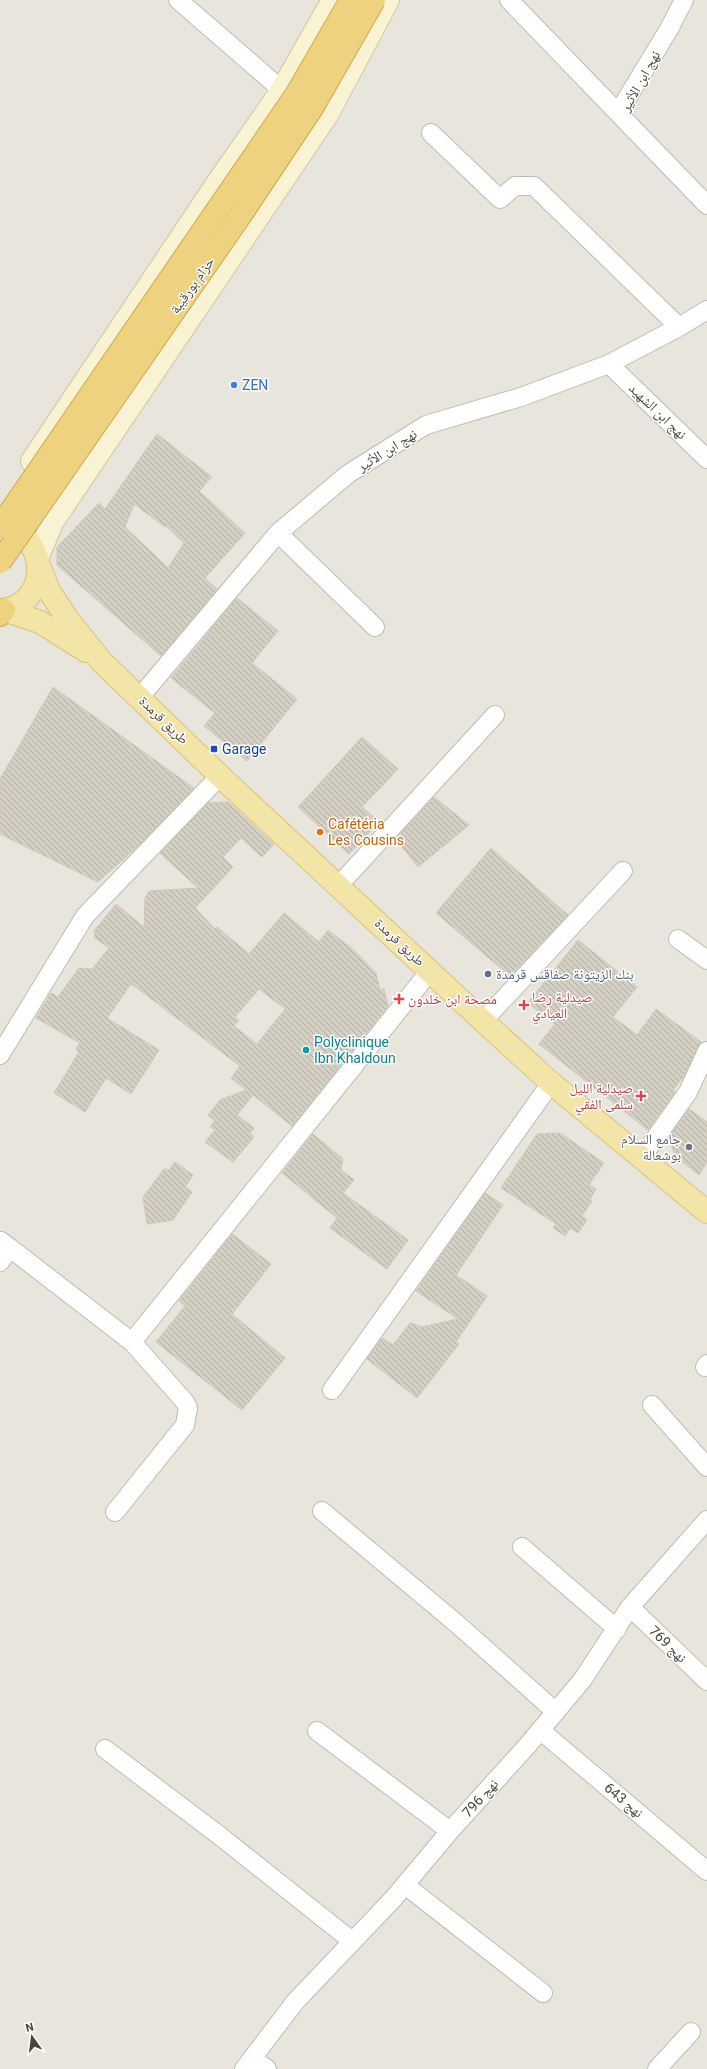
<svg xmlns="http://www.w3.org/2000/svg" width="707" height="2069" font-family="Roboto,'Noto Naskh Arabic',sans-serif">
  <defs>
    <pattern id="building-back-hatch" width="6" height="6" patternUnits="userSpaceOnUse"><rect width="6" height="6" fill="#d5d0c4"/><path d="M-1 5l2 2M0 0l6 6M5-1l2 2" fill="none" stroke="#afaba0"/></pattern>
  </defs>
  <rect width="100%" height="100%" fill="#f5f3ed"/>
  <path fill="#e8e5dc" d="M 0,0 L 707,0 L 707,2069 L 0,2069 Z"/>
  <path fill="url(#building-back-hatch)" stroke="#cfc8b8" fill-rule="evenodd" d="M 157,434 L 212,477 L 199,491 L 245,533 L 205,578 L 217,589 L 161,656 L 57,565 L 57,547 L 99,503 L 105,509 ZM 134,504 L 165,527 L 166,526 L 184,543 L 168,568 L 125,527 Z
    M 237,598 L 278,631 L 252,663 L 297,699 L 247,761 L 204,726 L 215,713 L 171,678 Z
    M 53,687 L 194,788 L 139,845 L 98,882 L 0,834 L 0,779 Z
    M 362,737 L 398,769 L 362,807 L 379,822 L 349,854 L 298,807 Z
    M 434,797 L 469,825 L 418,867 L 396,839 Z
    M 228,802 L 274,844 L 262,857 L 241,838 L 223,857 L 233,867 L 195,908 L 215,929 L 217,927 L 249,954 L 284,913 L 319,942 L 328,930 L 355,951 L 376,973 L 380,990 L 384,989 L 388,1006 L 292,1126 L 253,1095 L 237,1115 L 254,1128 L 250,1133 L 254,1137 L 233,1162 L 205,1142 L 215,1130 L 210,1127 L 215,1121 L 208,1115 L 220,1100 L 246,1090 L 231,1078 L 240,1066 L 137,988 L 131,984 L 107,1018 L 159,1050 L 131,1094 L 106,1078 L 85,1112 L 54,1093 L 79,1052 L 76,1049 L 80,1043 L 36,1018 L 51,993 L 58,997 L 79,968 L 92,969 L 109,948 L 95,938 L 94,931 L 116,904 L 144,927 L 145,898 L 149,891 L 198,888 L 160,853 L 208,803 ZM 259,989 L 285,1009 L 257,1044 L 234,1026 L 239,1020 L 235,1017 Z
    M 491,848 L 568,915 L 510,976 L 436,913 Z
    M 578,940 L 637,987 L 613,1017 L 637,1035 L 656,1009 L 701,1042 L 683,1077 L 673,1090 L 675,1092 L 648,1130 L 539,1044 L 555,1024 L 528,1003 Z
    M 689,1109 L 707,1122 L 707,1162 L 699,1175 L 676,1157 L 668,1138 Z
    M 560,1133 L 604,1163 L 589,1185 L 596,1189 L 590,1199 L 592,1201 L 582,1216 L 587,1220 L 578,1233 L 570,1228 L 565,1236 L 553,1228 L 556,1224 L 501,1188 L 537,1134 Z
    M 313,1134 L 343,1159 L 341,1170 L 354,1180 L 343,1193 L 408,1240 L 387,1269 L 330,1228 L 337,1218 L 282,1173 Z
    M 175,1162 L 193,1175 L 185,1187 L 192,1192 L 173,1220 L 147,1224 L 143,1197 L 164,1169 L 169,1170 Z
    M 485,1193 L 503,1205 L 456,1275 L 487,1296 L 456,1342 L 459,1344 L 417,1398 L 367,1359 L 382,1338 L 393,1345 L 410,1323 L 422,1327 L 458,1319 L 416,1291 Z
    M 232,1234 L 271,1264 L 232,1314 L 285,1358 L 242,1410 L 156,1342 L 185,1306 L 179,1301 Z"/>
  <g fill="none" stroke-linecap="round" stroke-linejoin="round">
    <g stroke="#bfbbb0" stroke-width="20">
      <path id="street" d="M 178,0 L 282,90
        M 509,0 L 618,113
        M 684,0 L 669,29 L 618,113 L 707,205
        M 431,133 L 500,199 L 515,186 L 534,186 L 679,327
        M 609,364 L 707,459
        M 278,533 L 375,627
        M 140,697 L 278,533 L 348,474 L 426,425 L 521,397 L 609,364 L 679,327 L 707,310
        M 339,885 L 495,715
        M 678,939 L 707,960
        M 483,1021 L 623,871
        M 0,1055 L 85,916 L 220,776
        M 642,1157 L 688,1092 L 707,1051
        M 10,1248 L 132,1342 L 185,1402 L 188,1408 L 185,1425 L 115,1512
        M 0,1262 L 10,1248 L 1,1241
        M 132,1342 L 430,971
        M 705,1367 L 707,1364
        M 332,1390 L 551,1083
        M 652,1405 L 707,1467
        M 322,1511 L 456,1623 L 556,1712
        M 522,1547 L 617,1629
        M 630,1607 L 707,1681
        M 540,1730 L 707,1871
        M 317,1731 L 450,1831
        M 105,1749 L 220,1836 L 352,1941
        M 405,1885 L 543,1993
        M 253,2059 L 267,2069
        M 244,2069 L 295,2002 L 393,1899 L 450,1831 L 527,1746 L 583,1679 L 630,1607 L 707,1520
        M 657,2069 L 691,2032"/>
    </g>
    <g stroke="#cfc7a2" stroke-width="24">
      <path id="secondary" d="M 32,461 L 216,185 L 282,90 L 333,0
        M 38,556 L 53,521 L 327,115 L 388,0"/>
    </g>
    <g stroke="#d7c379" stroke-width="24">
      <path id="primary" d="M 39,565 L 49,591 L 69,621 L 102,662 L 220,776 L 483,1021 L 551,1083 L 707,1212
        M 0,610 C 47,608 53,540 4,525
        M 4,610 L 40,622 L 86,651"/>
    </g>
    <g stroke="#cca950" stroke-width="24">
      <path id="highway" d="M 0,615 L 4,610"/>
    </g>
    <use href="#street" stroke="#fff" stroke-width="18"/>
    <use href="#secondary" stroke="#f9f3d3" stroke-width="22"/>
    <use href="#primary" stroke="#f3e4a8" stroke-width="22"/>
    <use href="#highway" stroke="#eed27f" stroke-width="22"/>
    <g stroke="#cca950" stroke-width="24" stroke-linecap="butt">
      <path id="highway-bridge" d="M 0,527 L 296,95 L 351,0
        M 0,562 L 238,219 L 312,108 L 374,0"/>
    </g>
    <use href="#highway-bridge" stroke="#eed27f" stroke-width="22"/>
  </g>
  <circle fill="#3f7fe0" stroke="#fff" stroke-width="1.5" cx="234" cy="385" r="4"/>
  <rect fill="#1a4fb4" stroke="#fff" stroke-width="1.5" x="210" y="745" width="8" height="8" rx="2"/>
  <circle fill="#e8710a" stroke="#fff" stroke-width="1.5" cx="320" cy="832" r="4"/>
  <circle fill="#5c6f8a" stroke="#fff" stroke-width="1.5" cx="488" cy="974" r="4"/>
  <g fill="#e0444e" stroke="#fff" stroke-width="1.5">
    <path d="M397 993h4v4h4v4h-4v4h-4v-4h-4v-4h4z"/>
    <path d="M522 999h4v4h4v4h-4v4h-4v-4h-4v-4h4z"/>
    <path d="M639 1090h4v4h4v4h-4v4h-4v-4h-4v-4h4z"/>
  </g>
  <circle fill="#0f9aa8" stroke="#fff" stroke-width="1.5" cx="306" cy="1050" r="4"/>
  <circle fill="#6b7280" stroke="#fff" stroke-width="1.5" cx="689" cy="1147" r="4"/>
  <g text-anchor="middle" stroke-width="3" stroke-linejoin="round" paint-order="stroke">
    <g font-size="14" fill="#49453b" stroke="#fff">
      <text transform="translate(640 81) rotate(-61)" y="5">نهج ابن الأثير</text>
      <text transform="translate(192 285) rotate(-55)" y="5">حزام بورقيبة</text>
      <text transform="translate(658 411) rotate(44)" y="5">نهج ابن الشهيد</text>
      <text transform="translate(387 450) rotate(-32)" y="5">نهج ابن الأثير</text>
      <text transform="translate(164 720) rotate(44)" y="5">طريق قرمدة</text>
      <text transform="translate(400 942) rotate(43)" y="5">طريق قرمدة</text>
      <text transform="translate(668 1644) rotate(44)" y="5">نهج 769</text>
      <text transform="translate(480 1798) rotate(-48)" y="5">نهج 796</text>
      <text transform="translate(624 1800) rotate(40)" y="5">نهج 643</text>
    </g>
    <g font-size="14" fill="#366cbe" stroke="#fff" text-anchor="start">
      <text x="242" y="390">ZEN</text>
    </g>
    <g font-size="14" fill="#164399" stroke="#fff" text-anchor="start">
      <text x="222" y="754">Garage</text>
    </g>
    <g font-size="14" fill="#c56008" stroke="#fff" text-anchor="start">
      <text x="328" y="829">Cafétéria<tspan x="328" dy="16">Les Cousins</tspan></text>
    </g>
    <g font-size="14" fill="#4e5e75" stroke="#fff" text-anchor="start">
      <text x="496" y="979">بنك الزيتونة صفاقس قرمدة</text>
    </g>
    <g font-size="14" fill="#be3a42" stroke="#fff" text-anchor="start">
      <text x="532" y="1002">صيدلية رضا<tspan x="532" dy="16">العيادي</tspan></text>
      <text x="408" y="1004">مصحة ابن خلدون</text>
      <text x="633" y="1093" text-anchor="end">صيدلية الليل<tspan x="633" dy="16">سلمى الفقي</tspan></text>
    </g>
    <g font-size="14" fill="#0d838f" stroke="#fff" text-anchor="start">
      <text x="314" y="1047">Polyclinique<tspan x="314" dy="16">Ibn Khaldoun</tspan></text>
    </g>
    <g font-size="14" fill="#5b616d" stroke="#fff" text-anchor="end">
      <text x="681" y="1144">جامع السلام<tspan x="681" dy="16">بوشعالة</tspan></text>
    </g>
  </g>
  <g transform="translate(32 2037) rotate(346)" stroke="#ffffff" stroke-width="3" paint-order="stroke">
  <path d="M0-3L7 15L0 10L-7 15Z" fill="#49453b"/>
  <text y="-6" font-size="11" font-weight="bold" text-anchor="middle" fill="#49453b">N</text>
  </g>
</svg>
